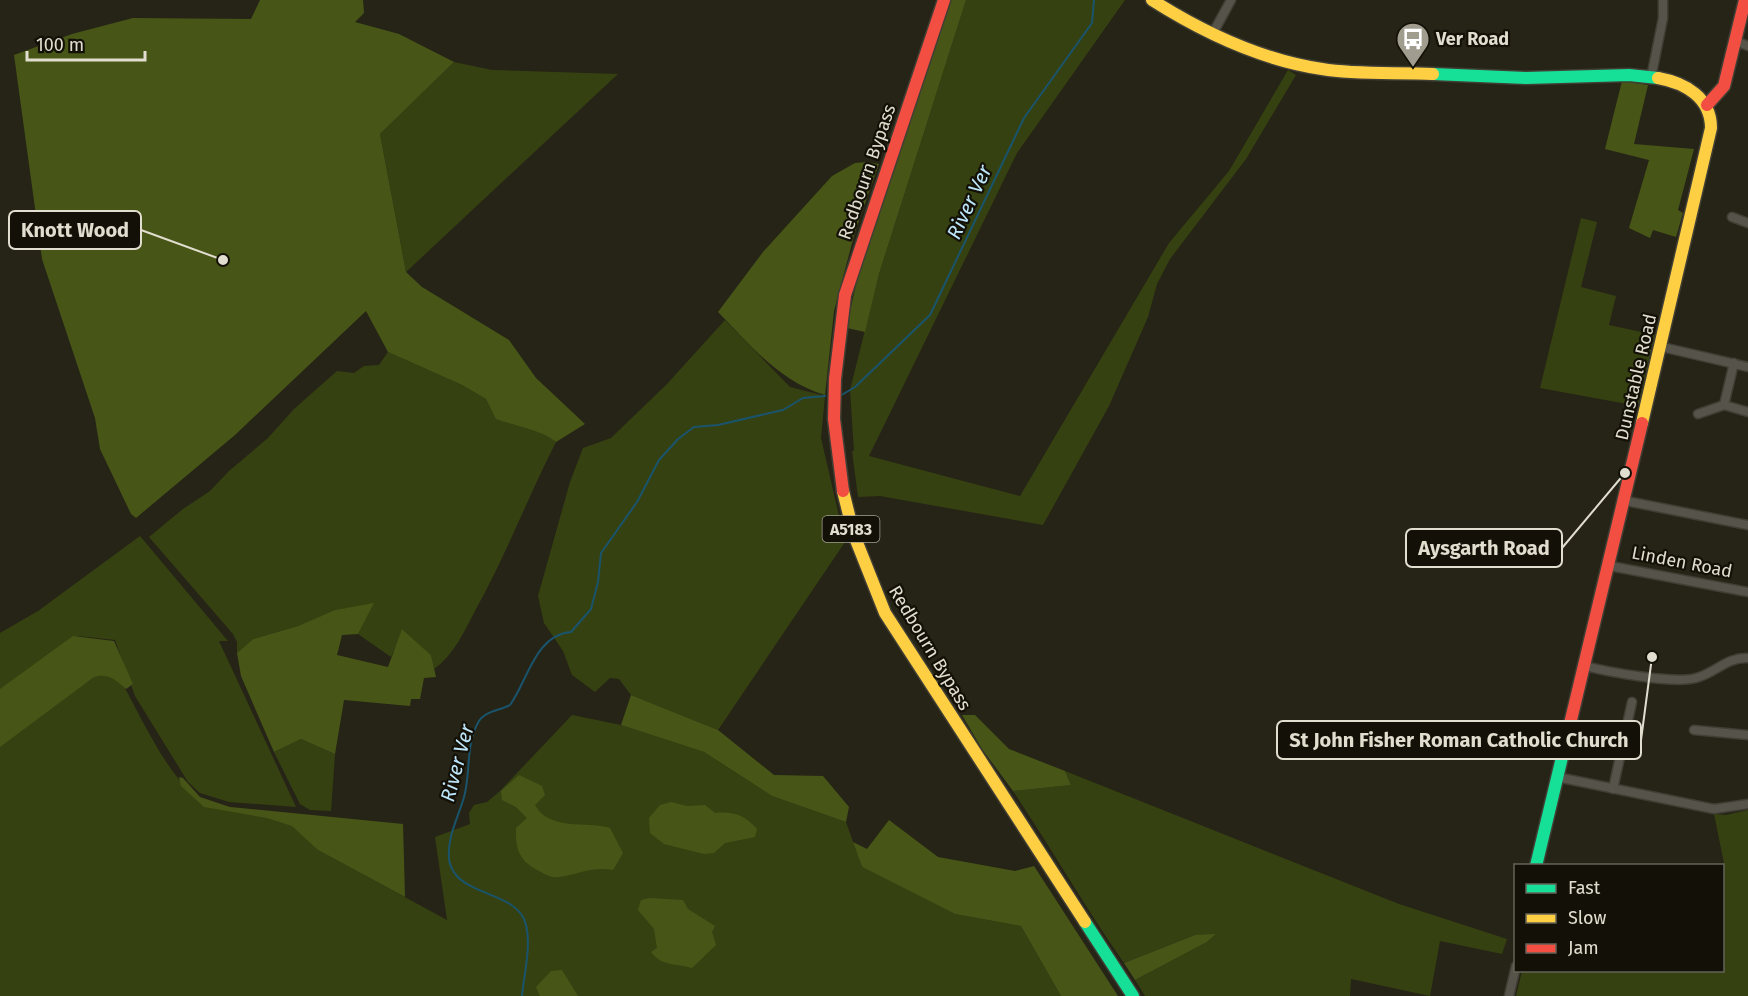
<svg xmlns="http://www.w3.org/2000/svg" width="1748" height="996" font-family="'Fira Sans',sans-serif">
  <rect width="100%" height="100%" fill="#262416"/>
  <path fill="#364111" d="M 966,0 L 1125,0 L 1017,153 L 869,456 L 1020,496 L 1169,243 L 1229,171 L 1288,70 L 1296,75 L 1246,159 L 1170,259 L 1157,284 L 1148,317 L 1109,406 L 1043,525 L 880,496 L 858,497 L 852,451 L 854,451 L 850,390 L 879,274 Z
    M 454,62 L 492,70 L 618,74 L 406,272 L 380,134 Z
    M 1581,218 L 1597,222 L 1581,287 L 1616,296 L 1609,325 L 1655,335 L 1638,406 L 1540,388 Z
    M 725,320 L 790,387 L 825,396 L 821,438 L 845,542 L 718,730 L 631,695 L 619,679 L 610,678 L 595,692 L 572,675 L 563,651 L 544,623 L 538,596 L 570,482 L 583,448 L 611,438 L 667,384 Z
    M 388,352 L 462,385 L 486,399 L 497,419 C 517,427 539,429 556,442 C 528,497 506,555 476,609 C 465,630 454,655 434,669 L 431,655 L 403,630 L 391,657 L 358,634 L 373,604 L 336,610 L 298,626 L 253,639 L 237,653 L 237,642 L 233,634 L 149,537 L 183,509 L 210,491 L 229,471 L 268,438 L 294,409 L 337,371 L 354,373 L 364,366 L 379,365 Z
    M 140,536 L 228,641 L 219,641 L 296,807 L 229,802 L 200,793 L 188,782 L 135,696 L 115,640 L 78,636 L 0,690 L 0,633 L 38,611 Z
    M 89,671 L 119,678 C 138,710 163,767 190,791 C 214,812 278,813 310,818 L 318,850 L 447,920 L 435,837 L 470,824 L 469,813 L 474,805 L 487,802 L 499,792 L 572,715 L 621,725 L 704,752 L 772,796 L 846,822 L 862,867 L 955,914 L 1021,926 L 1061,996 L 0,996 L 0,746 Z
    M 301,739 L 335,754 L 331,811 L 310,810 L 300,804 L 274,752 Z
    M 1065,771 L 1399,904 L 1507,939 L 1502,954 L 1440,941 L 1430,996 L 1351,979 L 1350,996 L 1145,996 L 1135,980 L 1207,942 L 1215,935 L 1195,935 L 1124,963 C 1085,907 1051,848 1013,791 L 1071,785 Z
    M 1748,810 L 1748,996 L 1516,996 L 1522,971 L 1722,970 L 1722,865 L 1724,863 L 1714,814 L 1726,815 Z"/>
  <path fill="#475617" d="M 260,0 L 363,0 L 364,13 L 355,22 L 399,34 L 454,62 L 380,134 L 406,272 L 422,287 L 509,340 L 536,378 L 585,424 L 556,442 C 539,429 517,427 496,419 L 486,399 L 462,385 L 388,352 L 366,311 L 235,435 L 136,518 L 131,514 L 100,449 L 95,418 L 42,259 L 14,55 L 72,34 L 133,18 L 251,19 Z
    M 951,0 L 966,0 L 879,274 L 865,332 L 847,328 C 867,216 914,108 951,0 Z
    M 1622,81 L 1648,85 L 1634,144 L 1694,149 L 1678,210 L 1683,213 L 1676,237 L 1653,230 L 1650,238 L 1629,228 L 1649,160 L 1605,149 Z
    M 867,162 L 879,164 L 855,232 L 834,311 L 825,395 C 780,382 750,345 718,312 L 763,252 L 832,176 L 855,163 Z
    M 374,603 L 358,634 L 342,635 L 337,655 L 388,667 L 402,629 L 431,655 L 436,677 L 424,678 L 420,699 L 411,699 L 410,706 L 344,700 L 335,754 L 301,739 L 274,752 L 241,676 L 237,653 L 253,639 L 298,626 L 335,610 Z
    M 73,636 L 114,641 L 133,684 L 126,689 C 115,680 109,673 94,677 L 0,747 L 0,689 Z
    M 631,695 L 718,730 L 774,775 L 823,776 L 849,807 L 846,822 L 772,796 L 704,752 L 621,725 Z
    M 962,715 L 975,715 L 1009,749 L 1065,771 L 1071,785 L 1013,791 L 982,749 Z
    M 519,775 L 542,786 L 545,795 L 535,805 C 549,831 586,821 610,828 L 623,853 L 613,870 C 590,866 580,874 559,877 C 551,878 547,875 541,872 C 521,862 515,852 516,828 L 527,818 L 516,807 L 502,800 L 501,791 Z
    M 179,777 L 183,778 L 200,797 L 230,807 L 403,824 L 405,897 L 318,850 L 292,826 L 267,818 L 204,807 L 181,786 Z
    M 671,802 L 687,806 L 705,805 L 715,813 C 733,811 745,815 757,829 L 755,837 L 725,843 L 714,853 L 704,854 L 664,844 L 650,833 L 649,818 L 660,805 Z
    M 889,820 L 938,857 L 1015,871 L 1034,866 L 1118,996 L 1061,996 L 1021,926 L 955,914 L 862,867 L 853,842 L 867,849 Z
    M 650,898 L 683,900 L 688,909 L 715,926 L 712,932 L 716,945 L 692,968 C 676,963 662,967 651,952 L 657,948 L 654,929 L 638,910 L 641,900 Z
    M 1216,934 L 1207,942 L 1135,980 L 1124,963 L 1195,935 Z
    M 562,970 L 578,996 L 540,996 L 536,987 L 551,971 Z"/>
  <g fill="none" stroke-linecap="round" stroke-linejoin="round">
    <path stroke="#1a546c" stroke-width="2" d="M 840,396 L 855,387 L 930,315 L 1024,118 L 1092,23 L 1094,0
      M 522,996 C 524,973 533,941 524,919 C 513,895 473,895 456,875 C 453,872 449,863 449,859 C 447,837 458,818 464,797 C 471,774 465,744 479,721 C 485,711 501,710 510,705 C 528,680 535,635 571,632 L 591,609 L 598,582 L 601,553 L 637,502 L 659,460 L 678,439 L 694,427 L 718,425 L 783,410 L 803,398 L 825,396"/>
    <g stroke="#413f35" stroke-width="11">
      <path id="street" d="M 1213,33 L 1231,0
        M 1736,41 L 1748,46
        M 1651,78 L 1663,18 L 1663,0
        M 1732,217 L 1748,223
        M 1662,347 L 1748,367
        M 1734,363 L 1724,405 L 1748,412
        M 1698,414 L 1724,405
        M 1626,501 L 1748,525
        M 1610,566 L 1748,592
        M 1585,666 C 1608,672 1674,684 1696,678 C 1716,673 1726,657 1748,658
        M 1694,730 L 1748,735
        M 1557,777 L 1714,809 L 1748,804
        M 1613,789 L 1632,702
        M 1509,996 L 1516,966"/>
    </g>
    <g stroke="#413f35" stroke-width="15">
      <path id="fast" d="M 1433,74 L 1526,78 L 1629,75 L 1658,78
        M 1536,866 L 1570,724
        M 1085,922 L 1133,996"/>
    </g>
    <g stroke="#413f35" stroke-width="15">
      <path id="slow" d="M 1152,0 C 1204,33 1261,60 1322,69 C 1358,75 1397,72 1433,74
        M 1642,423 L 1711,128 C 1711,98 1686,83 1658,78
        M 843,491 L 854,535 L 885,613 L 1085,922"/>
    </g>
    <g stroke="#413f35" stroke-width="15">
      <path id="jam" d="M 1707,105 L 1724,86 L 1745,0
        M 843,491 L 834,419 L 835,379 L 845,295 L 944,0
        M 1570,724 L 1642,423"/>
    </g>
    <use href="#street" stroke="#56544a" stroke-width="8"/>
    <use href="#fast" stroke="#16e098" stroke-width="12"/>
    <use href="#slow" stroke="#ffcf43" stroke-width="12"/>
    <use href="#jam" stroke="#f24e42" stroke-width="12"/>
  </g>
  <defs>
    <g id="bus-pin" transform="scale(1.725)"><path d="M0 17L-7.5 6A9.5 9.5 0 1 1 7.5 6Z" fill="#a09d8e" stroke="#131107"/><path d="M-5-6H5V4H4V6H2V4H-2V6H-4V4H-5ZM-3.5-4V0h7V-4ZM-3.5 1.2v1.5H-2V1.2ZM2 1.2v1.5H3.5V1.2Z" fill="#fff"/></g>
  </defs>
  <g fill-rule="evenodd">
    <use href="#bus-pin" x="1413" y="39"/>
  </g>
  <g text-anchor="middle" stroke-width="4.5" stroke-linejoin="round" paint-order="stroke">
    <rect fill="#131107" stroke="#a3a093" stroke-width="1.5" x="822.5" y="516" width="57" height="26" rx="4.5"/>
    <g font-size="16" font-weight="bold" fill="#e1decf">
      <text x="851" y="535">A5183</text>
    </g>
    <g font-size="18" font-weight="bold" fill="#e1decf" stroke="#131107" text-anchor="start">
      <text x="1436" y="45">Ver Road</text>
    </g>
    <g font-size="18" fill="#e1decf" stroke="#131107">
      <text transform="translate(867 172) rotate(-71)" y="6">Redbourn Bypass</text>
      <text transform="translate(1636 377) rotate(-77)" y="6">Dunstable Road</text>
      <text transform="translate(1682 562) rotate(11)" y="6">Linden Road</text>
      <text transform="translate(930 648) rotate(59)" y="6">Redbourn Bypass</text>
    </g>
    <g font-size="20" font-style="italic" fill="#bee6fb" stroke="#131107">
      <text transform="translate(969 202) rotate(-65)" y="7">River Ver</text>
      <text transform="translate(457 763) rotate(-75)" y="7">River Ver</text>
    </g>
  </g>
  <path fill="none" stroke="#e1decf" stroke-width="2" d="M223 260L141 230M1625 473L1562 548M1652 657L1641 740"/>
  <g fill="#e1decf" stroke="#131107" stroke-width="2">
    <circle cx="223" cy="260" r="6"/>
    <circle cx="1625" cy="473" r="6"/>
    <circle cx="1652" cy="657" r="6"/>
  </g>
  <g fill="#131107" stroke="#e1decf" stroke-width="2">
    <rect x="9" y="211" width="132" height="38" rx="6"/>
    <rect x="1406" y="529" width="156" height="38" rx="6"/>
    <rect x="1277" y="721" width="364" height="38" rx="6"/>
  </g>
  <g font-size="20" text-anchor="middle" font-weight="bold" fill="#e1decf">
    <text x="75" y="237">Knott Wood</text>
    <text x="1484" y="555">Aysgarth Road</text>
    <text x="1459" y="747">St John Fisher Roman Catholic Church</text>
  </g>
  <rect x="1514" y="864" width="210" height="108" fill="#131107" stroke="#656357" stroke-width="1.5"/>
  <rect x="1526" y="884" width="30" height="9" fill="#16e098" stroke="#656357" stroke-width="1.5"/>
  <text x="1568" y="894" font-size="18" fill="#e1decf">Fast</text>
  <rect x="1526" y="914" width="30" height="9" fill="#ffcf43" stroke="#656357" stroke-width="1.5"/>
  <text x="1568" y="924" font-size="18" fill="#e1decf">Slow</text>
  <rect x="1526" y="944" width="30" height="9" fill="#f24e42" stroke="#656357" stroke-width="1.5"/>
  <text x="1568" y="954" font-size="18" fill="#e1decf">Jam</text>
  <path d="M27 51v9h118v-9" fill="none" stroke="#e1decf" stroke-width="3"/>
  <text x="36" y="51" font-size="18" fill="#e1decf" stroke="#131107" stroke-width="4.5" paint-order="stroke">100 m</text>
</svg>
